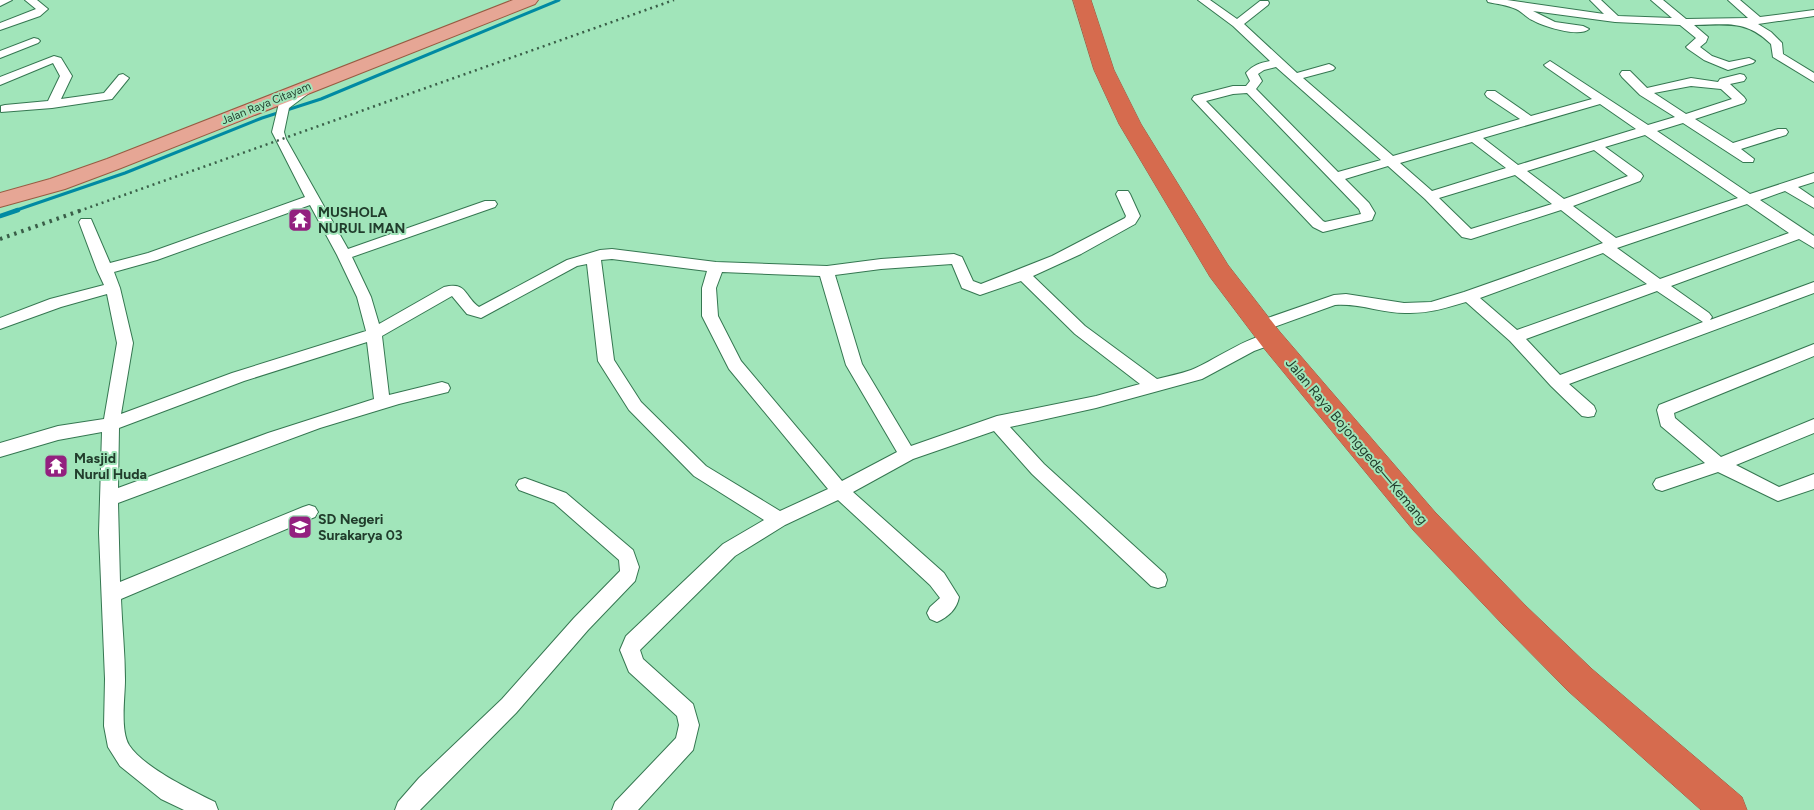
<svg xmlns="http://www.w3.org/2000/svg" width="1814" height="810" font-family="Figtree,sans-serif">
  <rect width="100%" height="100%" fill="#a1e5ba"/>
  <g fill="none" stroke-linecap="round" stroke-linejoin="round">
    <path stroke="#008aa3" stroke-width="3" d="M 14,211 L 125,173 L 262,118 L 321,99 L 559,0"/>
    <path stroke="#008aa3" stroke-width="4.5" d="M 0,216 L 18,210"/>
    <g stroke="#357751" stroke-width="2">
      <path id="street" d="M 0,0 L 12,0 L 0,6 Z
        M 25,0 L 37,0 L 48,9 L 40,16 L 0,30 L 0,23 L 36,9 Z
        M 1198,0 L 1210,0 L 1237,19 L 1260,1 L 1268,1 L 1269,3 L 1268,5 L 1244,24 L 1297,73 L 1329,64 L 1333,66 L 1335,68 L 1333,70 L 1303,78 L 1393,156 L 1520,119 L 1487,97 L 1485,94 L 1487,91 L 1495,91 L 1531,116 L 1592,99 L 1546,67 L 1544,65 L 1550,61 L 1648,125 L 1675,117 L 1640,95 L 1622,77 L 1620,74 L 1622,71 L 1630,71 L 1647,88 L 1691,78 L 1718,82 L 1720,79 L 1740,74 L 1744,75 L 1746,78 L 1744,81 L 1730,84 L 1744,97 L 1746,100 L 1744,103 L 1695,119 L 1733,143 L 1778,129 L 1786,129 L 1788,132 L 1786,135 L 1741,149 L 1754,159 L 1753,162 L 1743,162 L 1683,123 L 1657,131 L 1750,194 L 1814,173 L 1814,182 L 1798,187 L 1814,198 L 1814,208 L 1785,191 L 1760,200 L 1814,236 L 1814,248 L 1799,239 L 1671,286 L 1709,313 L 1712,317 L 1710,320 L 1814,282 L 1814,293 L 1569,384 L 1594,406 L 1596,411 L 1594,416 L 1588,417 L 1582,416 L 1551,386 L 1510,341 L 1466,302 C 1446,308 1427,314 1405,313 C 1382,313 1359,303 1335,305 L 1266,330 L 1261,332 L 1256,330 L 1253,326 L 1256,322 L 1334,295 L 1346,294 L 1404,303 L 1431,302 L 1464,292 L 1603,243 L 1561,210 L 1471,239 L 1462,237 L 1425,199 L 1388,166 L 1345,179 L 1369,203 L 1375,213 L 1372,220 L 1323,232 L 1313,227 L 1192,99 L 1194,96 L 1233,86 L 1246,86 L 1250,81 L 1246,73 C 1253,65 1260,63 1270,61 L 1233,26 ZM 1276,67 L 1381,160 L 1338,172 L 1256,89 L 1262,81 L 1258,74 L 1264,70 ZM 1691,86 L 1721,89 L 1732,99 L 1686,114 L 1654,93 ZM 1247,93 L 1359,209 L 1361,214 L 1325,222 L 1323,221 L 1206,101 L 1233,94 ZM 1600,104 L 1636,129 L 1518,165 L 1483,138 ZM 1645,135 L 1738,198 L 1616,238 L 1573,206 L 1640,181 L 1643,176 L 1641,173 L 1605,147 ZM 1472,142 L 1506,168 L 1432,191 L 1400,163 ZM 1594,150 L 1628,176 L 1564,199 L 1527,171 ZM 1515,175 L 1552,204 L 1471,229 L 1439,198 ZM 1747,204 L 1789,233 L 1660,279 L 1617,248 ZM 1603,253 L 1647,284 L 1517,330 L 1480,298 ZM 1657,291 L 1703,322 L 1560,375 L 1526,339 Z
        M 1487,0 L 1507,0 L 1604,14 L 1590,0 L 1601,0 L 1618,16 L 1672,18 L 1651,0 L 1663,0 L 1686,19 L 1748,18 L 1728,0 L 1740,0 L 1760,17 L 1814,10 L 1814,16 L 1758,24 L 1771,32 L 1782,43 L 1783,54 L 1814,73 L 1814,82 L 1773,57 L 1771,44 C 1745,19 1726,25 1694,25 L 1708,37 L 1706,42 L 1700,47 L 1712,56 L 1729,62 L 1749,58 L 1755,61 L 1753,63 L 1728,70 L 1704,60 L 1688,49 L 1686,47 L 1696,38 L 1680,25 L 1615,22 L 1533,11 L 1555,22 L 1583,26 L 1589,29 C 1579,38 1542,26 1532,20 C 1526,17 1521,11 1516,9 C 1507,5 1497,4 1488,2 Z
        M 34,38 L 38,39 L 40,41 L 38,43 L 0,58 L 0,51 Z
        M 54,56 L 61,58 L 72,76 L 61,99 L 104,93 L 119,75 L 123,74 L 129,78 L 112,99 L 52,108 L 1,112 L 1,106 L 5,105 L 48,101 L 60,76 L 53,63 L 0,85 L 0,77 Z
        M 307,86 L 313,90 L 289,108 L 284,132 L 286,139 L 348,249 L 485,201 L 495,201 L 497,204 L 495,207 L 352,257 L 371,297 L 379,324 L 444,287 C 467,281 464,296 479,307 L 567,260 L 600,250 L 612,249 L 716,262 L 827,266 L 881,259 L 954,254 L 962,257 L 973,281 L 981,284 L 1052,256 L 1125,218 L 1126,216 L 1116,194 L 1118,191 L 1128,191 L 1130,194 L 1140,216 L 1135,224 L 1081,254 L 1033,276 L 1085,326 L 1157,379 C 1168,376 1180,374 1191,370 C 1211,363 1257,329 1276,335 L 1279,339 L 1276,343 L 1254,351 L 1202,379 L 1096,408 L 1010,427 L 1044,464 L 1165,574 L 1167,580 L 1165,586 L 1158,588 L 1151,586 L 1032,474 L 994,431 L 913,459 L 853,492 L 944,573 L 959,597 C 957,609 948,617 937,622 L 930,619 L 927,613 L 930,607 L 940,598 L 930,585 L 838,500 L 785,525 L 735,556 L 640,650 L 643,659 L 693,704 L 699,725 L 693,750 L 638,810 L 612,810 L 615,802 L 676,738 L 679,725 L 677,716 L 629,672 L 620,650 L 626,636 L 723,544 L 764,520 L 694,476 L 629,410 L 598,361 L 587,264 L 577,266 L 481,318 L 467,314 L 452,296 L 382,336 L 389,395 L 442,382 L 448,384 L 450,388 L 448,392 L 399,404 L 320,428 L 118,503 L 120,582 L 303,507 L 309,505 L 315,507 L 318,512 L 315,517 L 121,599 C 122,626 125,653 125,680 C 125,697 120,730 129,745 C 143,767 191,790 215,802 L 218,810 L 184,810 L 161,799 L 120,766 L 108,747 L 104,726 L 105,679 L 99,533 L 102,432 L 58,440 L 0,457 L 0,443 L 58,426 L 104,419 L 117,343 L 107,294 L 61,307 L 0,329 L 0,318 L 50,299 L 104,285 L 97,270 L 79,222 L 81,219 L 91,219 L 110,263 L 148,253 L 305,197 L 272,132 L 279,103 ZM 310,205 L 337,255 L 357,297 L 366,331 L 232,373 L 121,414 L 133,343 L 120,288 L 114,272 L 157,260 ZM 612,259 L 707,271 L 702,288 L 702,316 L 729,369 L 828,489 L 780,511 L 706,466 L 641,402 L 614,360 L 601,260 ZM 952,264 L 962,288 L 980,295 L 1021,281 L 1075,334 L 1140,384 L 1096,396 L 997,416 L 911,446 L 862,364 L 835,275 L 881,269 ZM 722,272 L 820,276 L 846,365 L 897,452 L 842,481 L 741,361 L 718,316 L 716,288 ZM 367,342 L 374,399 L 268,433 L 118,488 L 119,428 L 244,381 Z
        M 1814,344 L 1814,356 L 1674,413 L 1675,418 L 1721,457 L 1814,419 L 1814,433 L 1736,465 L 1779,487 L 1814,474 L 1814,489 L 1778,501 L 1718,472 L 1662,491 L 1656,489 L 1653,484 L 1656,479 L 1705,463 L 1661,426 L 1657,410 L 1659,405 Z
        M 525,478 L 566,493 L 633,550 L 639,567 L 635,581 L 588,630 L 516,713 L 420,810 L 395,810 L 398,802 L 419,778 L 502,699 L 574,618 L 620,571 L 619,560 L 554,503 L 519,490 L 516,485 L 519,480 Z"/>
    </g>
    <g stroke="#975b42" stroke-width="2">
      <path id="primary" d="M 513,0 L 538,0 L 535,4 L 121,168 L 65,189 L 0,207 L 0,193 L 50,179 L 107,159 Z"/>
    </g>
    <g stroke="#975b42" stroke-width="1">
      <path id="highway" d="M 1073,0 L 1091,0 L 1114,70 L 1141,124 L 1228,265 L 1280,332 L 1435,512 L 1526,606 L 1592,669 L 1742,797 L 1747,810 L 1701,810 L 1568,691 L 1504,626 L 1413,530 L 1262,346 L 1210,277 L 1119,124 L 1094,70 Z"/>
    </g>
    <use href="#street" fill="#fff" fill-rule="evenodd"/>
    <use href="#primary" fill="#e6a695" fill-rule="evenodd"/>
    <use href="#highway" fill="#d66b4e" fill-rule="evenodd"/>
    <path stroke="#3a5e48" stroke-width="2.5" stroke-dasharray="2 4" stroke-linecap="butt" d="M 79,211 L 674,0"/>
    <path stroke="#3a5e48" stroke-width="4" stroke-dasharray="2.5 5" stroke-linecap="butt" d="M 0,239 L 82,210"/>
  </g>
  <defs>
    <g id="temple-square" transform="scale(1.25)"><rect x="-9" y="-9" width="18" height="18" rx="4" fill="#93207f" stroke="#a1e5ba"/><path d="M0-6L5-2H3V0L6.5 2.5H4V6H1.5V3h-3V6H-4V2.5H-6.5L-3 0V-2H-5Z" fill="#fff"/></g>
    <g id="school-square" transform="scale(1.25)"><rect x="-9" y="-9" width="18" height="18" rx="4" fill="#93207f" stroke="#a1e5ba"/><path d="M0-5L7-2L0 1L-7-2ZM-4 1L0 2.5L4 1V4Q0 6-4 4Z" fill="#fff"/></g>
  </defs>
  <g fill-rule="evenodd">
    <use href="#temple-square" x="300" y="220"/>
    <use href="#temple-square" x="56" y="466"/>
    <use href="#school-square" x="300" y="527"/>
  </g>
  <g text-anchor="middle" stroke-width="4" stroke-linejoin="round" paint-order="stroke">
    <g font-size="11" fill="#213d2c" stroke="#a1e5ba">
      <text transform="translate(266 103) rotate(-22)" y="4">Jalan Raya Citayam</text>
    </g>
    <g font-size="14" font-weight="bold" fill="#213d2c" stroke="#a1e5ba" text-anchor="start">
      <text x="318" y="217">MUSHOLA<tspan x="318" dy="16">NURUL IMAN</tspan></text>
      <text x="74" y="463">Masjid<tspan x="74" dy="16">Nurul Huda</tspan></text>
      <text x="318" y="524">SD Negeri<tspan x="318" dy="16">Surakarya 03</tspan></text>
    </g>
    <g font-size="14" fill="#213d2c" stroke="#a1e5ba">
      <text transform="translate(1357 441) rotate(50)" y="5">Jalan Raya Bojonggede—Kemang</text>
    </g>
  </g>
</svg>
